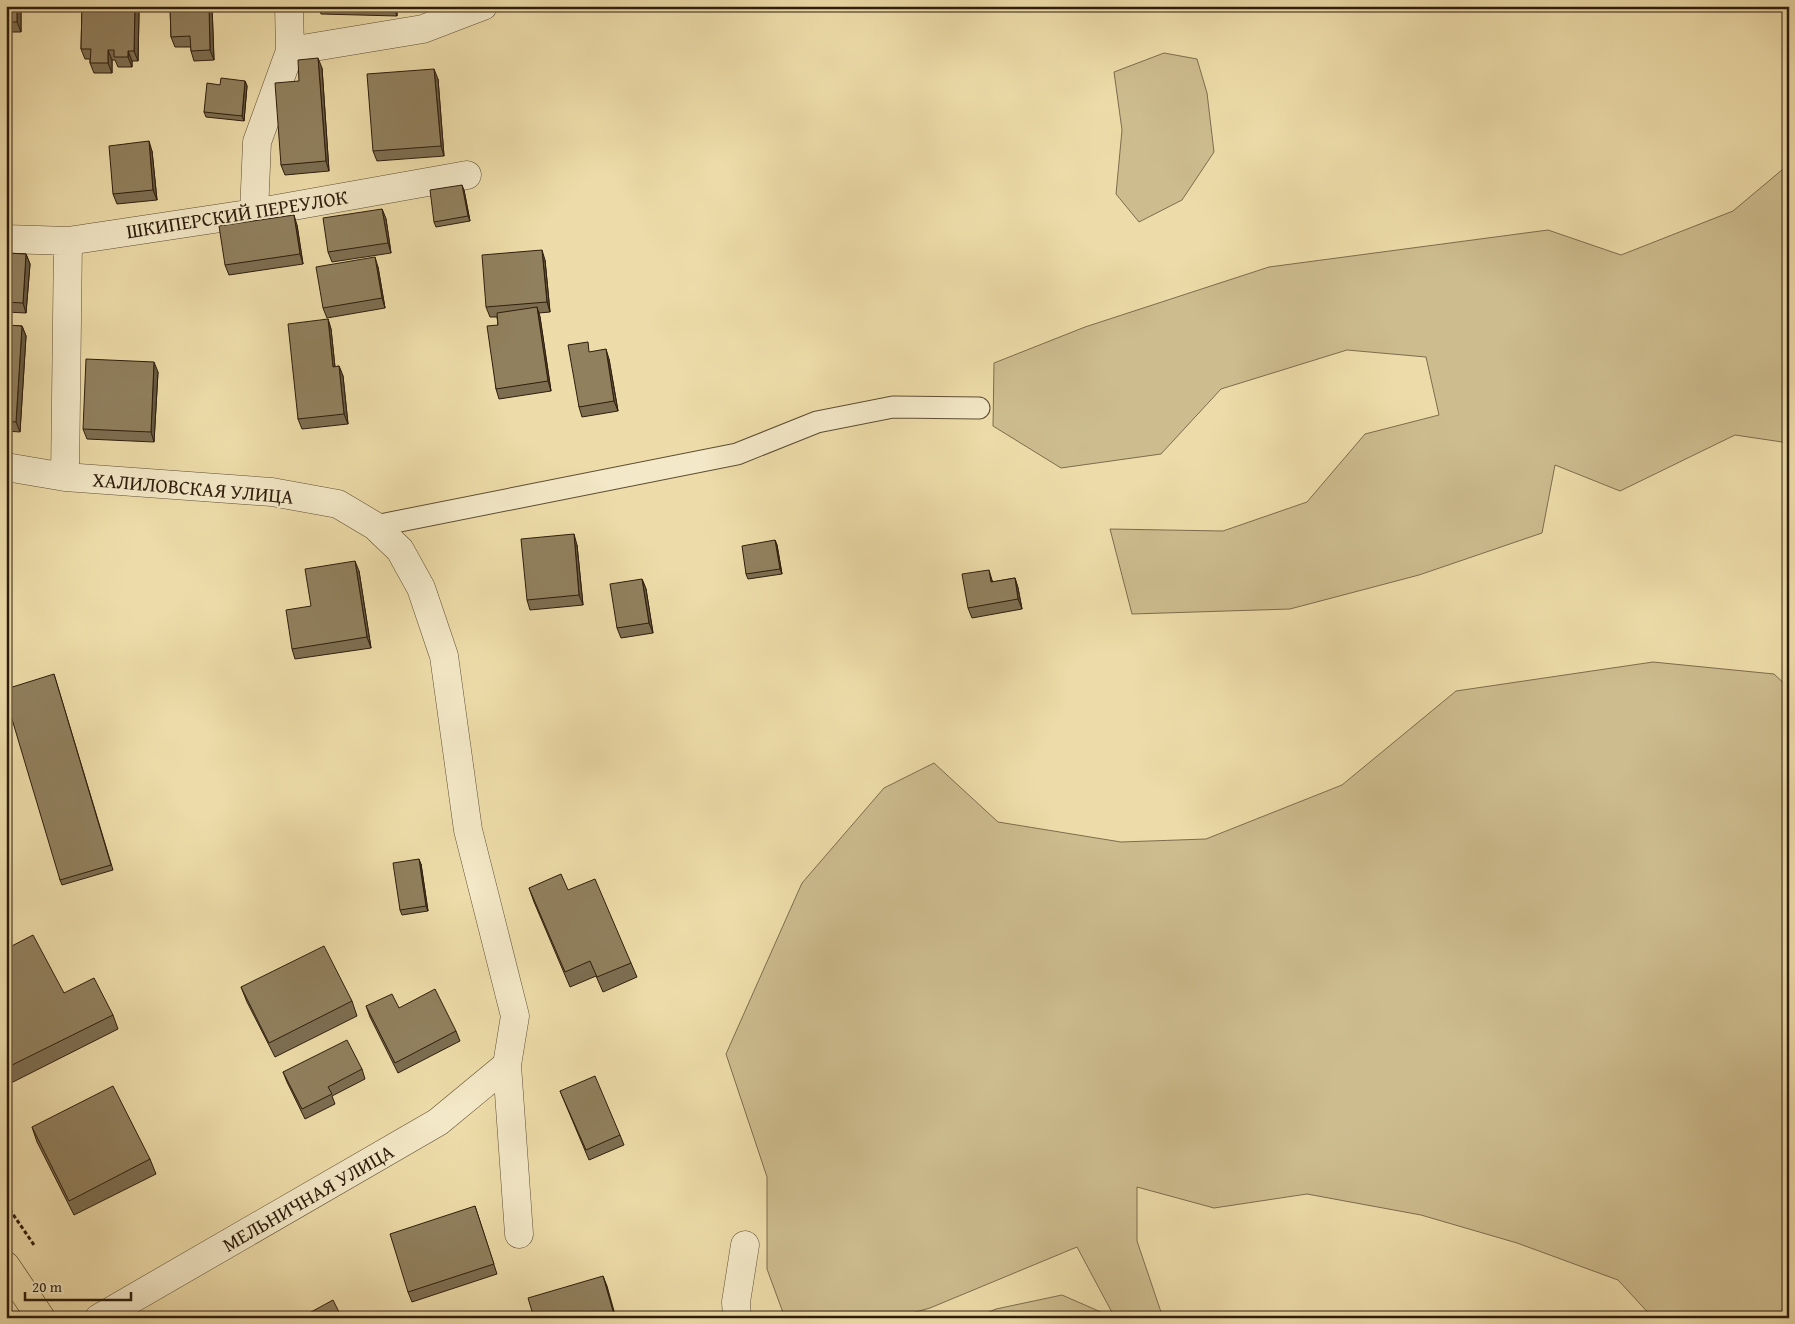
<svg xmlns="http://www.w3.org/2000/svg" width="1795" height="1324" font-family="'Gentium Book Plus',serif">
  <rect width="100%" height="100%" fill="#eddca9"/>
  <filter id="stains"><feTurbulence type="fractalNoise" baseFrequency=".004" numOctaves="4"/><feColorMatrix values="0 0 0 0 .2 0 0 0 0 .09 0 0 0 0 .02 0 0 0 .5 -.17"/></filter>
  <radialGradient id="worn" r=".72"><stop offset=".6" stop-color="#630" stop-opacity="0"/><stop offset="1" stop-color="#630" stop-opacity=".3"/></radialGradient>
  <path fill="#cdbc8e" stroke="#7e6c4d" d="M 1164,53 L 1197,59 L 1207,93 L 1214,152 L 1182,200 L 1139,222 L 1116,194 L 1122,130 L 1114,72 Z
    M 1789,164 L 1789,443 L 1735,435 L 1620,491 L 1555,465 L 1542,533 L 1419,575 L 1290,609 L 1132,614 L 1110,529 L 1223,531 L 1307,502 L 1365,434 L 1439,415 L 1426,357 L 1347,350 L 1221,389 L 1161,454 L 1061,468 L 993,426 L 994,363 L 1085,327 L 1269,267 L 1548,230 L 1621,255 L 1733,211 Z
    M 1653,662 L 1774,674 L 1789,688 L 1789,1318 L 1653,1318 L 1618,1280 L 1517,1243 L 1421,1215 L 1307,1194 L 1214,1208 L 1137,1187 L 1137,1241 L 1163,1318 L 1115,1318 L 1077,1247 L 930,1308 L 894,1318 L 785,1318 L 767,1269 L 767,1177 L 726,1054 L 802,883 L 884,788 L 934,763 L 998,822 L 1121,842 L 1206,839 L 1342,785 L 1456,691 Z
    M 1062,1295 L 1101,1312 L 1102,1318 L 974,1318 L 996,1309 Z"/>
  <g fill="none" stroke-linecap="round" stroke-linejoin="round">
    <g stroke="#5e4d33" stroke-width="23">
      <path id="lane" d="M 375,526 L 737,454 L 817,422 L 893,407 L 979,408"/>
    </g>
    <g stroke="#5e4d33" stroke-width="29">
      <path id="street" d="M 290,51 L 423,29 L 483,6
        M 254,213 L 257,142 L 290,51 L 289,6
        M 6,239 L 68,241 L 254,213 L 467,175
        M 6,467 L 65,477 L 272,492 L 338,504 L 375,526 L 400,550 L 421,588 L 444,656 L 468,830 L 515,1016 L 507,1065 L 519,1234
        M 65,477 L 68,241
        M 99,1318 L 438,1122 L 507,1065
        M 737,1318 L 736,1302 L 745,1245"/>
    </g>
    <g stroke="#2e1d0c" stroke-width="29">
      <path id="primary" d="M 6,1266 L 41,1318"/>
    </g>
    <path stroke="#2e1d0c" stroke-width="3" stroke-dasharray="4 2.5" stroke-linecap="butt" d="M 6,1204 L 34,1245"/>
    <use href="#lane" stroke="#f3e8c7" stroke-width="21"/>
    <use href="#street" stroke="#f3e8c7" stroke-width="28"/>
    <use href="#primary" stroke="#eddca9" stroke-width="28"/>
  </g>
  <path fill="#7d6e51" stroke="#2e1d0c" d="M 6,6 L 21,6 L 21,32 L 6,32 Z
    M 82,6 L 137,6 L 139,13 L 138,61 L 132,61 L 132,67 L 118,67 L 115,60 L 112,60 L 112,73 L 94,73 L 90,63 L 90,59 L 85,59 L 81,49 Z
    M 170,6 L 212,6 L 214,60 L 194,61 L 191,51 L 191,47 L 175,47 L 171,37 Z
    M 318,6 L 397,6 L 397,16 L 321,14 Z
    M 322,68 L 329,171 L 285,175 L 281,165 L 299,81 Z
    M 438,79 L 444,156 L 377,161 L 373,151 Z
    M 245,81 L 247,86 L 244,121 L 206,117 L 204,112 L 220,85 Z
    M 152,151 L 157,200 L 117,204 L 113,194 Z
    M 464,190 L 470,221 L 436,227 L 434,222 Z
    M 382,209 L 386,219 L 391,253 L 332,262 L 328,252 Z
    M 297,225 L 303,264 L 229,275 L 225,265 Z
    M 6,253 L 26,254 L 30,264 L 26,313 L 6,312 Z
    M 545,260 L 550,312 L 539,313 L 540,317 L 551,391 L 499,399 L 496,389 L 498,325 L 497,317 L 490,317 L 486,307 Z
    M 378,267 L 385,308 L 327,318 L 323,308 Z
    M 328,319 L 331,329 L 335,367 L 339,366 L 343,376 L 348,424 L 302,429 L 298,419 Z
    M 6,325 L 22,326 L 26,336 L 20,432 L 6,431 Z
    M 591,352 L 609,359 L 618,411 L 582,417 L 579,407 Z
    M 158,372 L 154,442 L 87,439 L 83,429 Z
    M 775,540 L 777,545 L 782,574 L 748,579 L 746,574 Z
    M 577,545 L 583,605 L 530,610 L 527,600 Z
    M 359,571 L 371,648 L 295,659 L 292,649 Z
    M 1015,578 L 1018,588 L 1022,609 L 972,618 L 968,608 L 992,580 L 993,582 Z
    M 642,579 L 646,589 L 653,633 L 621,638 L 617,628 Z
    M 54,674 L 113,870 L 62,885 L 60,880 Z
    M 421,864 L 428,911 L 402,915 L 400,910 Z
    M 529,888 L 568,890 L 631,963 L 637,977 L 603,992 L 596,976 L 570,987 L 534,902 Z
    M 6,949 L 64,993 L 113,1015 L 118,1029 L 11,1083 L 6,1074 Z
    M 241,987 L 352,1001 L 357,1016 L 275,1057 L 247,1002 Z
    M 366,1006 L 399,1008 L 456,1031 L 460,1041 L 398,1073 L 370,1017 Z
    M 362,1069 L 365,1079 L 332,1096 L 335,1104 L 305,1119 L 287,1082 L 283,1072 Z
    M 560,1091 L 620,1135 L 624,1145 L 589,1160 Z
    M 32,1127 L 150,1159 L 156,1174 L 74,1215 L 37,1142 Z
    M 475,1206 L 497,1274 L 412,1302 L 408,1292 Z"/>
  <path fill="#665a42" stroke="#2e1d0c" d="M 17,6 L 21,6 L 21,32 L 17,22 Z
    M 135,6 L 137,6 L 139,13 L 138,61 L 134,51 Z
    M 209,6 L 212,6 L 214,60 L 210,50 Z
    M 393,6 L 397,6 L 397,16 Z
    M 108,50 L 112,60 L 112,73 L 108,63 Z
    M 128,51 L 132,61 L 132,67 L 128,57 Z
    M 318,58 L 322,68 L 329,171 L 326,161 Z
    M 434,69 L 438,79 L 444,156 L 441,146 Z
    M 245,81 L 247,86 L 244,121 L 242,116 Z
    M 149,141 L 152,151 L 157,200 L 153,190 Z
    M 6,159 L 8,164 L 8,214 L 6,210 Z
    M 462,185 L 464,190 L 470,221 L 468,216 Z
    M 382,209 L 386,219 L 391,253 L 388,243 Z
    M 294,215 L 297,225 L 303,264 L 300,254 Z
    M 542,250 L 545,260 L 550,312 L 547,302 Z
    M 26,254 L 30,264 L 26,313 L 23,303 Z
    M 375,257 L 378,267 L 385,308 L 382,298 Z
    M 537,307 L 540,317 L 551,391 L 548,381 Z
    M 328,319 L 331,329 L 336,377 L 333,367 Z
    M 22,326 L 26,336 L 20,432 L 16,422 Z
    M 606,349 L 609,359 L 618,411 L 614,401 Z
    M 154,362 L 158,372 L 154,442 L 151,432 Z
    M 339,366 L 343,376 L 348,424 L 344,414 Z
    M 574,534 L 577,545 L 583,605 L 579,595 Z
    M 775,540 L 777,545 L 782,574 L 780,569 Z
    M 355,561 L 359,571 L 371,648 L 367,637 Z
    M 989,570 L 992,580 L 994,592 L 991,582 Z
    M 1015,578 L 1018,588 L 1022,609 L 1018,599 Z
    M 642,579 L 646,589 L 653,633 L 649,623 Z
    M 419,859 L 421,864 L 428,911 L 426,906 Z
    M 603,1276 L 607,1286 L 616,1318 L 615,1318 Z"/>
  <path fill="#91805e" stroke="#2e1d0c" d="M 6,6 L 17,6 L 17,22 L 6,22 Z
    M 82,6 L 135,6 L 134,51 L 128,51 L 128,57 L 114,57 L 114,50 L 108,50 L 108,63 L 90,63 L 91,49 L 81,49 Z
    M 170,6 L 209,6 L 210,50 L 191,51 L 190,36 L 171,37 Z
    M 318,58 L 326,161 L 281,165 L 275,83 L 299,81 L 298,60 Z
    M 434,69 L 441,146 L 373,151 L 367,74 Z
    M 221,78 L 245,81 L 242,116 L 204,112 L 207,83 L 220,85 Z
    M 149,141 L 153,190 L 113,194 L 109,146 Z
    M 462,185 L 468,216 L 434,222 L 430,190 Z
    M 382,209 L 388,243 L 328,252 L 323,218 Z
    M 294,215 L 300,254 L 225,265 L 219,226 Z
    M 542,250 L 547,302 L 486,307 L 482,255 Z
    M 6,253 L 26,254 L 23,303 L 6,302 Z
    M 375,257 L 382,298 L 323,308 L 316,267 Z
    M 537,307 L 548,381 L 496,389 L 487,326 L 498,325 L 497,313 Z
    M 328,319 L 333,367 L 339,366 L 344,414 L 298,419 L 288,324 Z
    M 6,325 L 22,326 L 16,422 L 6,421 Z
    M 588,342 L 589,352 L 606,349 L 614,401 L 579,407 L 568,345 Z
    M 86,359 L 154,362 L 151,432 L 83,429 Z
    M 574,534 L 579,595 L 527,600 L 521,539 Z
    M 775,540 L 780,569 L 746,574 L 742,546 Z
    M 355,561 L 367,637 L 292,649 L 286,610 L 311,606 L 305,569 Z
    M 989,570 L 991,582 L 1015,578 L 1018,599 L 968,608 L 962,574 Z
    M 642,579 L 649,623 L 617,628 L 610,584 Z
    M 54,674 L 111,865 L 60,880 L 6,699 L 6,689 Z
    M 419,859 L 426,906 L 400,910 L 393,863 Z
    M 561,874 L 568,890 L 595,879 L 631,963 L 597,977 L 590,961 L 565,972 L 529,888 Z
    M 33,935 L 64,993 L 94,978 L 113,1015 L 6,1068 L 6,949 Z
    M 324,946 L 352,1001 L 269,1043 L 241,987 Z
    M 435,989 L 456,1031 L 395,1063 L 366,1006 L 392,994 L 399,1008 Z
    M 347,1040 L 362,1069 L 328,1087 L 332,1094 L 302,1109 L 283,1072 Z
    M 595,1076 L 620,1135 L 586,1150 L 560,1091 Z
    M 113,1086 L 150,1159 L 69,1201 L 32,1127 Z
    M 475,1206 L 494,1264 L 408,1292 L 390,1234 Z
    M 603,1276 L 615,1318 L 534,1318 L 528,1298 Z
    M 333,1300 L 342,1318 L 300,1318 Z"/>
  <g text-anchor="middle" stroke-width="4" stroke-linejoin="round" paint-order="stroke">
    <g font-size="20" fill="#2e1d0c" stroke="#f3e8c7">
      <text transform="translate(237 214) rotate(-9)" y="7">ШКИПЕРСКИЙ ПЕРЕУЛОК</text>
      <text transform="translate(193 488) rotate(5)" y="7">ХАЛИЛОВСКАЯ УЛИЦА</text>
      <text transform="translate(308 1198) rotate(-30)" y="7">МЕЛЬНИЧНАЯ УЛИЦА</text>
    </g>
  </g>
  <rect width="1795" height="1324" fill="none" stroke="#eddca9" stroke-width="25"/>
  <rect x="8" y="8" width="1780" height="1309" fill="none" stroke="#2e1d0c" stroke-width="2.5"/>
  <rect x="12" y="12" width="1770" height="1299" fill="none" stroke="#2e1d0c"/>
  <path d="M25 1292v8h106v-8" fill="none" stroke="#2e1d0c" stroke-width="2.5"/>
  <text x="32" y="1292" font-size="15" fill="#2e1d0c" stroke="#f3e8c7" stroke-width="4" paint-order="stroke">20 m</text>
  <rect width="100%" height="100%" filter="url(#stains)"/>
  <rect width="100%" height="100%" fill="url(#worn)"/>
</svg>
